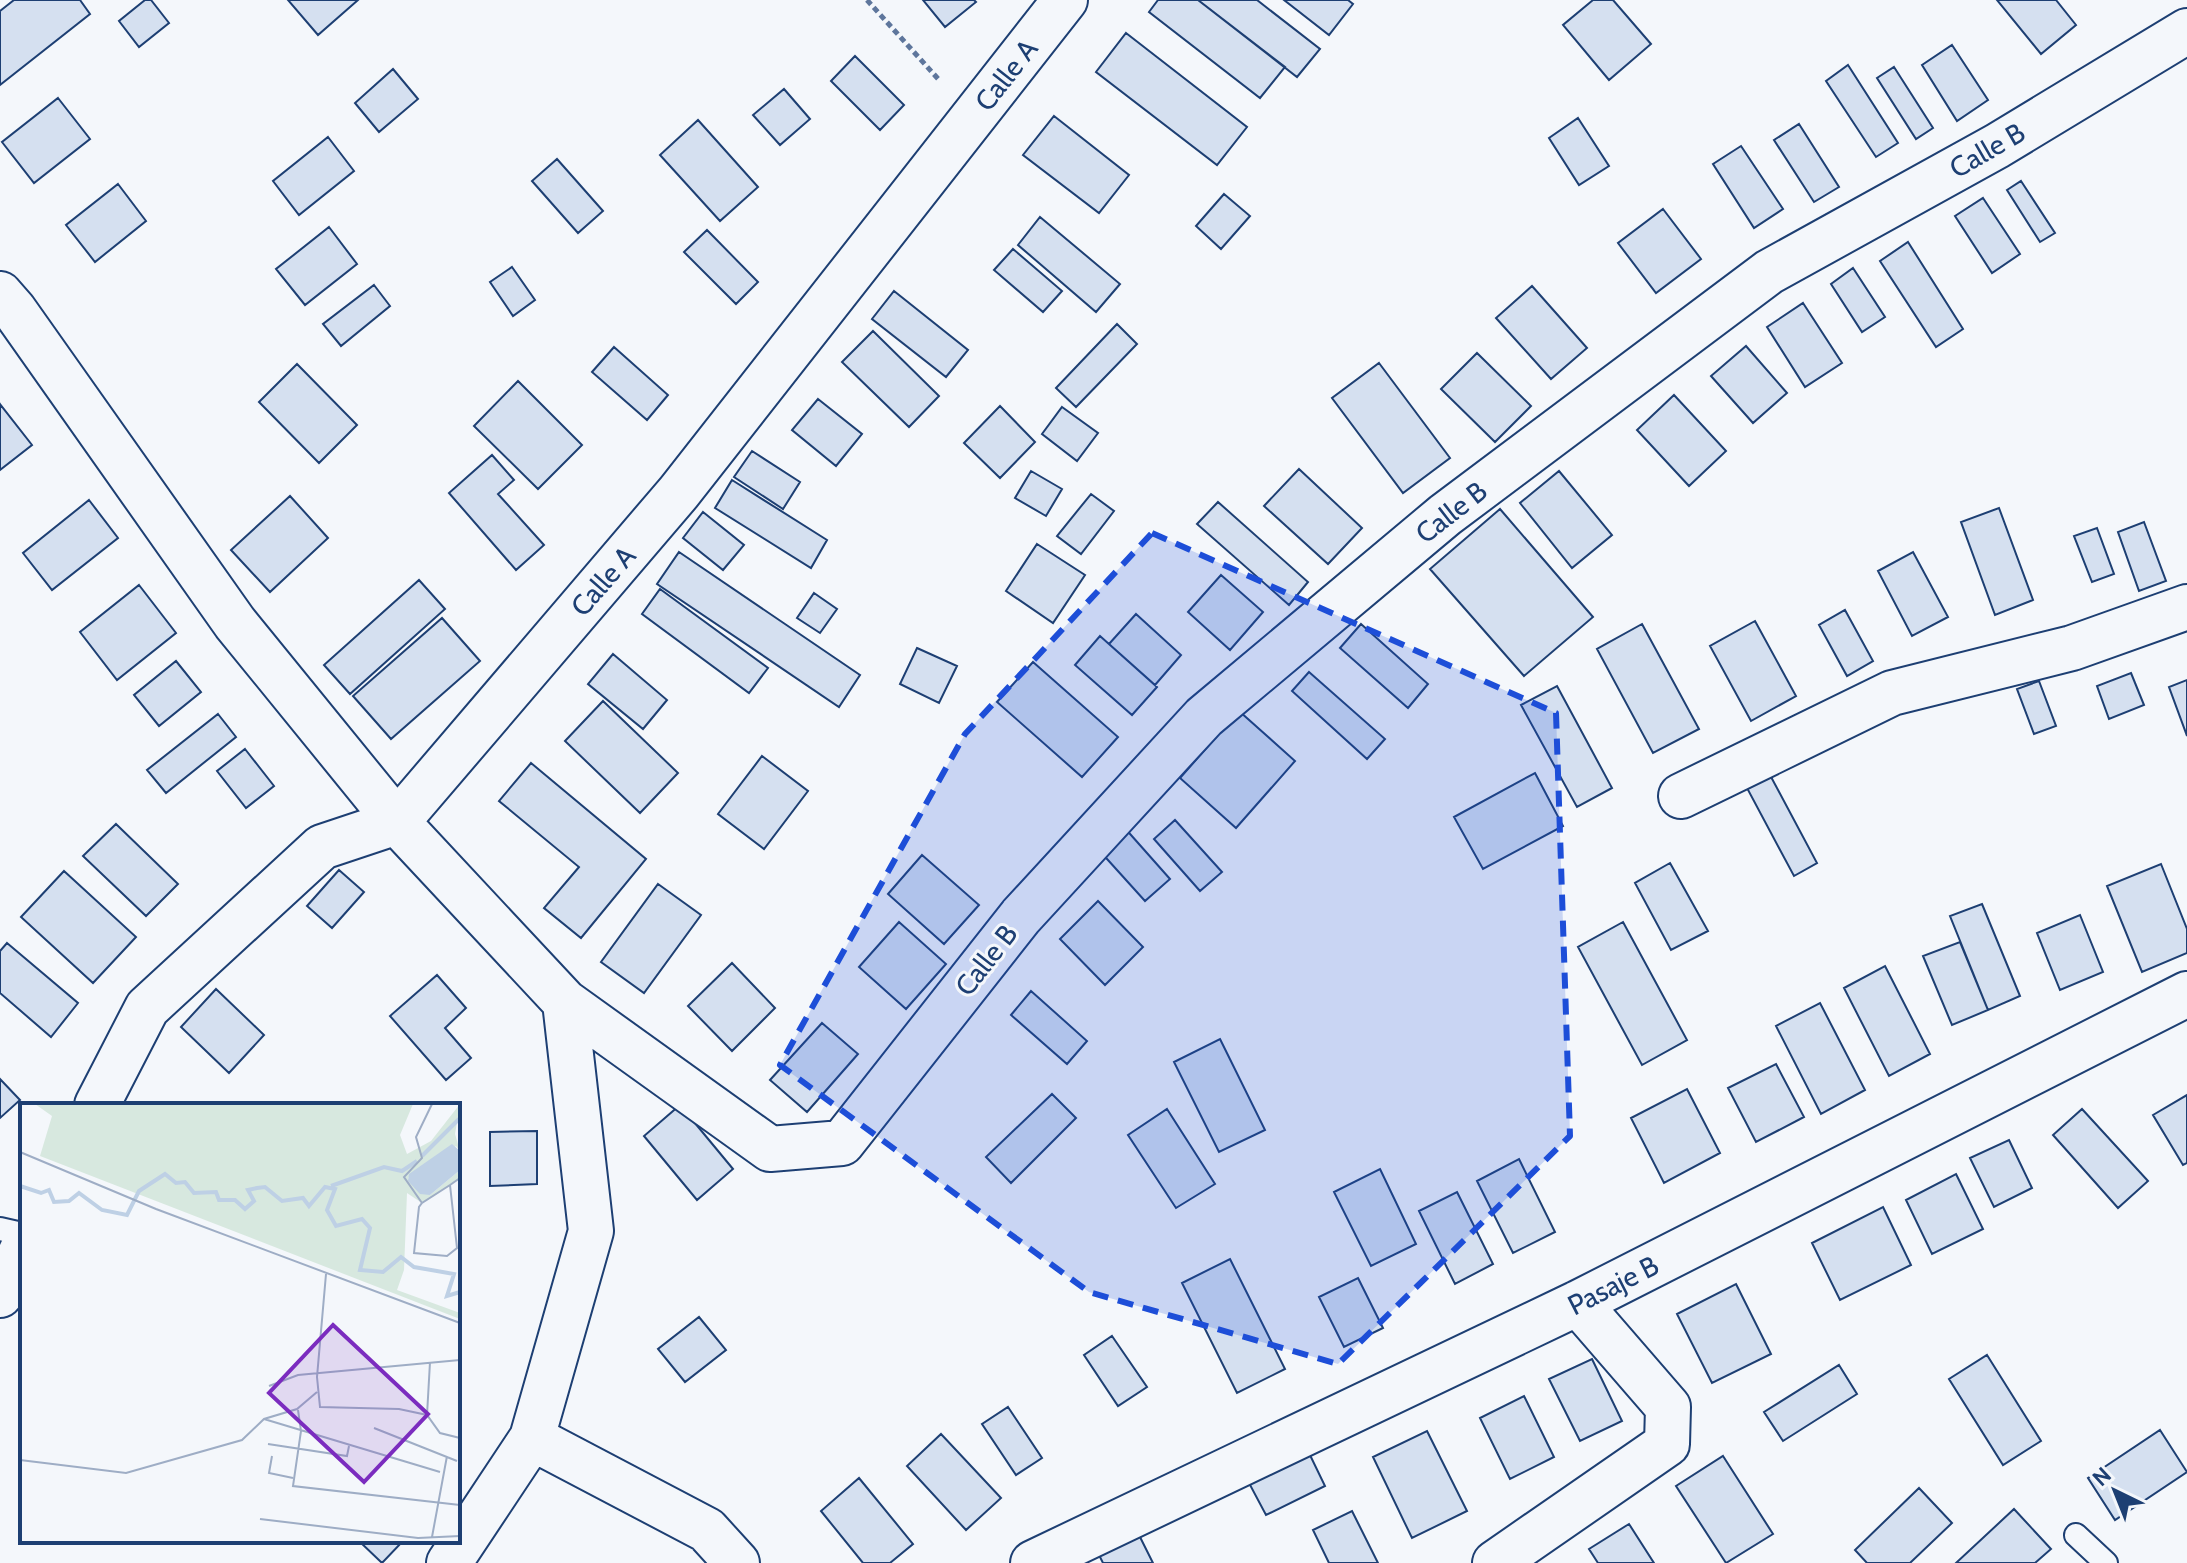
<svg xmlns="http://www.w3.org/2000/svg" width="2187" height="1563" font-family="Cabin,sans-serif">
  <rect width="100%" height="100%" fill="#f4f7fb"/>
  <path fill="#d5e0f0" stroke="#1d3f73" stroke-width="2" d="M 14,0 L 80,0 L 90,14 L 0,85 L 0,11 Z
    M 145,0 L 151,0 L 169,23 L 139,47 L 119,21 Z
    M 288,0 L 358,0 L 318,35 Z
    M 923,0 L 974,0 L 976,2 L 945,27 Z
    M 1158,0 L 1198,0 L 1285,67 L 1260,98 L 1149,12 Z
    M 1198,0 L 1257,0 L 1320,49 L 1297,77 Z
    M 1284,0 L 1348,0 L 1353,4 L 1329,35 Z
    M 1593,0 L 1613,0 L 1651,44 L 1609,80 L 1563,25 Z
    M 1997,0 L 2056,0 L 2076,25 L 2041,54 Z
    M 1126,33 L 1247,127 L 1217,165 L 1096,72 Z
    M 1952,45 L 1988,100 L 1957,121 L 1922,65 Z
    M 855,56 L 904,105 L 880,130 L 831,81 Z
    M 1848,65 L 1898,143 L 1876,157 L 1826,81 Z
    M 1894,67 L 1933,128 L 1916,139 L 1877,78 Z
    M 393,69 L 418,99 L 379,132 L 355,103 Z
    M 784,89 L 810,119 L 780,145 L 753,115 Z
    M 58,98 L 90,139 L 34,183 L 2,142 Z
    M 1054,116 L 1129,175 L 1099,213 L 1023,155 Z
    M 1578,118 L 1609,166 L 1579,185 L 1549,138 Z
    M 698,120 L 758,187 L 720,221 L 660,155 Z
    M 1799,124 L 1839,187 L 1814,202 L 1774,140 Z
    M 328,137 L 354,171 L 299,215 L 273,181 Z
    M 1741,146 L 1783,209 L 1754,228 L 1713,164 Z
    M 557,159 L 603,211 L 578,233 L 532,181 Z
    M 2021,181 L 2055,233 L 2040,242 L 2007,190 Z
    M 118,184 L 146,221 L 95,262 L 66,225 Z
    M 1224,194 L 1250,216 L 1221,249 L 1196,226 Z
    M 1983,198 L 2020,254 L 1992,273 L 1955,216 Z
    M 1663,209 L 1701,259 L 1656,293 L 1618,243 Z
    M 1040,217 L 1120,284 L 1096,312 L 1018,245 Z
    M 329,227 L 357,264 L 305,305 L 276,269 Z
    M 707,230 L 758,282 L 736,304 L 684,252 Z
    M 1908,242 L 1963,329 L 1936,347 L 1880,261 Z
    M 1013,249 L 1062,291 L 1043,312 L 994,270 Z
    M 512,267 L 535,300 L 513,316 L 490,282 Z
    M 1853,268 L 1885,317 L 1862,332 L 1831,284 Z
    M 374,285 L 390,306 L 341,346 L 323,324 Z
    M 1532,286 L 1587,348 L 1551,379 L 1496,318 Z
    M 894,291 L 968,350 L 946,377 L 872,319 Z
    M 1803,303 L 1842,363 L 1805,387 L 1767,327 Z
    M 1117,324 L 1137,344 L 1076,407 L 1056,388 Z
    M 873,331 L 939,396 L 909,427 L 842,362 Z
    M 1746,346 L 1787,393 L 1753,423 L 1711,376 Z
    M 614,347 L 668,395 L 647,420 L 592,372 Z
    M 1477,353 L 1531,406 L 1495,442 L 1441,389 Z
    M 1379,363 L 1450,458 L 1403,493 L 1332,398 Z
    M 297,364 L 357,425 L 319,463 L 259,402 Z
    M 518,381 L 582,445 L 538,489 L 474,426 Z
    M 1674,395 L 1726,451 L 1689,486 L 1637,430 Z
    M 818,399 L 862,434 L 836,466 L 792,430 Z
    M 0,404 L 32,445 L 0,470 Z
    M 1000,406 L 1035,442 L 1000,478 L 964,443 Z
    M 1062,407 L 1098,433 L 1077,461 L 1042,434 Z
    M 752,451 L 800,482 L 783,509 L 734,477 Z
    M 492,455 L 514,480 L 498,494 L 544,545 L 516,570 L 449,493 Z
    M 1299,469 L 1362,528 L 1328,564 L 1264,506 Z
    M 1031,471 L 1062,489 L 1046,516 L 1015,498 Z
    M 1559,471 L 1612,535 L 1572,568 L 1520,503 Z
    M 732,480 L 827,540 L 811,568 L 715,508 Z
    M 1091,494 L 1114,511 L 1081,554 L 1057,536 Z
    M 290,496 L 328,538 L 270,592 L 231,550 Z
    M 89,500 L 118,538 L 52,590 L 23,553 Z
    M 1218,502 L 1308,582 L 1289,605 L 1197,524 Z
    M 1999,508 L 2033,600 L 1995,615 L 1961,522 Z
    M 1500,509 L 1593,617 L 1524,676 L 1430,569 Z
    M 703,512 L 744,545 L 723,570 L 683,538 Z
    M 2144,522 L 2166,581 L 2139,591 L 2118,532 Z
    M 2097,528 L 2114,574 L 2092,582 L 2074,536 Z
    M 1037,544 L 1085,575 L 1053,623 L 1006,591 Z
    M 679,552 L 860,675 L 839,707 L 657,584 Z
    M 1913,552 L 1948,617 L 1912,636 L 1878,571 Z
    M 1221,575 L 1263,612 L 1230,650 L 1188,612 Z
    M 419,580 L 445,609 L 350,694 L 324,665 Z
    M 139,585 L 176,633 L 117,680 L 80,632 Z
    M 660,589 L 768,668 L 749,693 L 642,614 Z
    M 814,593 L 837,609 L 820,633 L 797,618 Z
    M 1845,610 L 1873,661 L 1847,676 L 1819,625 Z
    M 1136,614 L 1181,655 L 1155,685 L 1109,644 Z
    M 442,618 L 480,661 L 391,739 L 353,696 Z
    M 1755,621 L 1796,696 L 1751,721 L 1710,646 Z
    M 1361,624 L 1428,684 L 1408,708 L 1340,648 Z
    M 1642,624 L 1699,729 L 1653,753 L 1597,649 Z
    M 1100,636 L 1157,687 L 1132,715 L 1075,665 Z
    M 917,648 L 957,666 L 939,703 L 900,684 Z
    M 613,654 L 667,700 L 643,729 L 588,684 Z
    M 176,661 L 201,692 L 159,726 L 134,695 Z
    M 1033,662 L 1118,737 L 1082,777 L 997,702 Z
    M 1309,672 L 1385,739 L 1367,759 L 1292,691 Z
    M 2131,673 L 2144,705 L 2109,719 L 2097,686 Z
    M 2187,680 L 2187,736 L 2169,687 Z
    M 2039,681 L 2056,726 L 2034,734 L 2017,689 Z
    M 1557,686 L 1612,788 L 1577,807 L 1521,705 Z
    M 603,701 L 678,773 L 640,813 L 565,741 Z
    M 1239,711 L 1295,761 L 1236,828 L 1180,778 Z
    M 218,714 L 236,737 L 166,793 L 147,770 Z
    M 245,749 L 274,786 L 246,808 L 217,771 Z
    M 762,756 L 808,791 L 764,849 L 718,814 Z
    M 531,763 L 646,859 L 581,938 L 544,908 L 579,867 L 499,801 Z
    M 1535,773 L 1563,826 L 1483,869 L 1454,817 Z
    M 1770,775 L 1817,863 L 1794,876 L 1747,788 Z
    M 1175,820 L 1222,872 L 1200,891 L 1154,839 Z
    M 116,824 L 178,884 L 146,916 L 83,856 Z
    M 1123,826 L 1170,879 L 1145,901 L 1098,849 Z
    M 922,855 L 979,905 L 944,944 L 888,894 Z
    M 1670,863 L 1708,931 L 1671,950 L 1635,883 Z
    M 2161,864 L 2187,929 L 2187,953 L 2142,972 L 2107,886 Z
    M 339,870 L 364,892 L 332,928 L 307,906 Z
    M 64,871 L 136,937 L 93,983 L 21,917 Z
    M 658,884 L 701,915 L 644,993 L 601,962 Z
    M 1098,901 L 1143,947 L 1105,985 L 1060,939 Z
    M 1982,904 L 2020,996 L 1988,1010 L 1950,916 Z
    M 2080,915 L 2103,972 L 2060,990 L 2037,933 Z
    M 899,922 L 946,964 L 906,1009 L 859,967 Z
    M 1623,922 L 1687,1040 L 1642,1065 L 1578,947 Z
    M 1960,942 L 1988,1010 L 1952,1025 L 1923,956 Z
    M 7,943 L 78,1003 L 51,1037 L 0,993 L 0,951 Z
    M 732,963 L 775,1008 L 732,1051 L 688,1006 Z
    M 1885,966 L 1930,1054 L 1889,1076 L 1844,988 Z
    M 437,975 L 466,1008 L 445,1028 L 471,1058 L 446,1080 L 390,1016 Z
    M 216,989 L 264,1035 L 229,1073 L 181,1027 Z
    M 1031,991 L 1087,1041 L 1067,1064 L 1011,1015 Z
    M 1820,1003 L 1865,1090 L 1821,1114 L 1776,1026 Z
    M 822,1023 L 858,1054 L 807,1112 L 770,1080 Z
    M 1220,1039 L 1265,1130 L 1219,1152 L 1174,1062 Z
    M 1776,1064 L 1804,1117 L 1756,1142 L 1728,1088 Z
    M 0,1079 L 20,1100 L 0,1118 Z
    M 1687,1089 L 1720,1153 L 1664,1183 L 1631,1118 Z
    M 1052,1094 L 1076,1118 L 1011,1183 L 986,1157 Z
    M 2187,1095 L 2187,1163 L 2183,1165 L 2153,1115 Z
    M 680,1105 L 733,1169 L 697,1200 L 644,1136 Z
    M 1167,1109 L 1215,1184 L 1176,1208 L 1128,1135 Z
    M 2082,1109 L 2148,1181 L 2118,1208 L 2053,1135 Z
    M 537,1131 L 537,1184 L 490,1186 L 490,1132 Z
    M 2009,1140 L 2032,1188 L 1994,1207 L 1970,1158 Z
    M 1519,1159 L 1555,1232 L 1513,1253 L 1477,1181 Z
    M 1380,1169 L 1416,1244 L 1371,1266 L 1334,1192 Z
    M 1956,1174 L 1983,1229 L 1932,1254 L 1906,1200 Z
    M 1457,1192 L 1493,1264 L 1455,1284 L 1419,1211 Z
    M 1883,1207 L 1911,1265 L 1840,1300 L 1812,1243 Z
    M 1230,1259 L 1285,1369 L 1237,1393 L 1182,1283 Z
    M 1358,1278 L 1383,1328 L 1344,1347 L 1319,1297 Z
    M 1736,1284 L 1771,1354 L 1712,1383 L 1677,1314 Z
    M 699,1317 L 726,1350 L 685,1382 L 658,1349 Z
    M 1112,1336 L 1147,1387 L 1118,1406 L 1084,1355 Z
    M 1987,1355 L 2041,1441 L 2003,1465 L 1949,1379 Z
    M 1592,1359 L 1622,1421 L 1580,1441 L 1549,1379 Z
    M 1839,1365 L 1857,1394 L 1783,1441 L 1764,1412 Z
    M 1524,1396 L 1554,1457 L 1510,1479 L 1480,1418 Z
    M 1008,1407 L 1042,1458 L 1016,1475 L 982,1424 Z
    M 2160,1430 L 2187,1472 L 2115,1520 L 2088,1478 Z
    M 1427,1431 L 1467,1511 L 1412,1538 L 1373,1457 Z
    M 941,1434 L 1001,1498 L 966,1530 L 907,1466 Z
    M 1309,1453 L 1325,1486 L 1266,1515 L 1249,1483 Z
    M 1723,1456 L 1773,1534 L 1726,1563 L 1676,1486 Z
    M 859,1478 L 913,1544 L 890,1563 L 863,1563 L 821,1511 Z
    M 1919,1488 L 1952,1523 L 1910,1563 L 1867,1563 L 1855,1550 Z
    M 2014,1509 L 2051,1549 L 2035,1563 L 1956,1563 Z
    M 1352,1511 L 1378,1563 L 1329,1563 L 1313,1530 Z
    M 1629,1524 L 1654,1563 L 1598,1563 L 1589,1549 Z
    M 1139,1535 L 1153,1563 L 1103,1563 L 1099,1555 Z
    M 359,1541 L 403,1541 L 382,1563 Z"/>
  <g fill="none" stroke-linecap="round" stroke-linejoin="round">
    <g stroke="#1d3f73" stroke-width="26">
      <path id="lane" d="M 0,1229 L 22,1234
        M 2076,1535 L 2106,1563"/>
    </g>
    <g stroke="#1d3f73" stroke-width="48">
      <path id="street" d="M 0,294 L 14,310 L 235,623 L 397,822 L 565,1002 L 770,1149 L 842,1143 L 1021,916 L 1204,717 L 1445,515 L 1769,272 L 1997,146 L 2187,31
        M 1681,796 L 1892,693 L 2072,648 L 2187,607
        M 97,1105 L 147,1008 L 322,847 L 397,822 L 679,492 L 1065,0
        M 0,1295 L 22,1250
        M 532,1438 L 707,1530 L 737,1563
        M 449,1563 L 532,1438 L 591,1231 L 565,1002
        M 1033,1563 L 1578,1303 L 2187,994
        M 1495,1563 L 1667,1444 L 1668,1407 L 1578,1303"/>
    </g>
    <path stroke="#5e769c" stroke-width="5" stroke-dasharray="6 4" stroke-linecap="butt" d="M 867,0 L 940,81"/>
    <use href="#lane" stroke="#f4f7fb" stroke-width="22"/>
    <use href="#street" stroke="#f4f7fb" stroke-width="44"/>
  </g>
  <path fill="#1d4ed8" fill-opacity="0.2" stroke="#1d4ed8" stroke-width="6" stroke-dasharray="16 10" stroke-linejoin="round" d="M 1152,533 L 1556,713 L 1570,1136 L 1338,1364 L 1089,1292 L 780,1065 L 965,734 Z"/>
  <g text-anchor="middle" stroke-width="6" stroke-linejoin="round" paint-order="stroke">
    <g font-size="28" fill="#1d3f73" stroke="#f4f7fb">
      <text transform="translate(1006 75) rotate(-52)" y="10">Calle A</text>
      <text transform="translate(1987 150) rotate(-30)" y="10">Calle B</text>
      <text transform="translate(1451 512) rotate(-38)" y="10">Calle B</text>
      <text transform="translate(603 581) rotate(-49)" y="10">Calle A</text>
      <text transform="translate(986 960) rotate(-52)" y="10">Calle B</text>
      <text transform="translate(1613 1285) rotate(-27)" y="10">Pasaje B</text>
    </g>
  </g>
  <g transform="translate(20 1103)">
    <rect width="440" height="440" fill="#f4f7fb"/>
    <path d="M 15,1 L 393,1 L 380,32 L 387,51 L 411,38 L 440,1 L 435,31 L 440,48 L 436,43 L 388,75 L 410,92 L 440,67 L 440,75 L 402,100 L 387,90 L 384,167 L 377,187 L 440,210 L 440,216 L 20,53 L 32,13 Z" fill="#d7e8df"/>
    <path d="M 432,41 L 440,48 L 440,67 L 410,92 L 400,91 L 388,78 L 389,71 Z" fill="#bed0e5"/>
    <path fill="none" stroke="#bed0e5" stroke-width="4" d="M 402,53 L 440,15M 0,83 L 21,90 L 29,87 L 34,99 L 49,98 L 59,90 L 82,107 L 107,112 L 119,88 L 145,71 L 156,80 L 165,79 L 174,90 L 196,89 L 199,97 L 215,97 L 225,106 L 234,98 L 228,87 L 237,85 L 245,84 L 262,98 L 283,95 L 289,103 L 305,84 L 315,86 L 307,107 L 316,123 L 342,116 L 350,125 L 340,167 L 363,169 L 381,154 L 394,164 L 434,171 L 427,193 L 440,189M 311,83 L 364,64 L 382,68 L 397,58"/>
    <path fill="none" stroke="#9eadc5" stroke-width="2" d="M 0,49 L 136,106 L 440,220M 430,82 L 437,145 L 427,153 L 394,150 L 399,104 L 402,100 L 430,82 L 440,75M 402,100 L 384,74 L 402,55 L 396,34 L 412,1M 306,171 L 297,274 L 300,304 L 379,306 L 407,312 L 420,330 L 440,335M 249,283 L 278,272 L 440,257M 278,307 L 281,328 L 273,383 L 440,402M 407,312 L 410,259M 244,316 L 420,369M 354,325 L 437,358M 248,341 L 327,353 L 329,343M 252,353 L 249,370 L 273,375M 0,357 L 106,370 L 222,337 L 244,316 L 277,306 L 297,289M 240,416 L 398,435 L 440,433M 412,434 L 427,353"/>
    <path fill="#7b2cbf" fill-opacity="0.15" stroke="#7b2cbf" stroke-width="4" d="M 313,222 L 408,311 L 344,379 L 249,290 Z"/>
    <rect width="440" height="440" fill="none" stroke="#1d3f73" stroke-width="4"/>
  </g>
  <g transform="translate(2115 1491) rotate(317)" stroke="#f4f7fb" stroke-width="6" paint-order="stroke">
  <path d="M0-6L14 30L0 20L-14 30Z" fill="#1d3f73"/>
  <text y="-12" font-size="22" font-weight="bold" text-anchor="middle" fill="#1d3f73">N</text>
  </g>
</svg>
